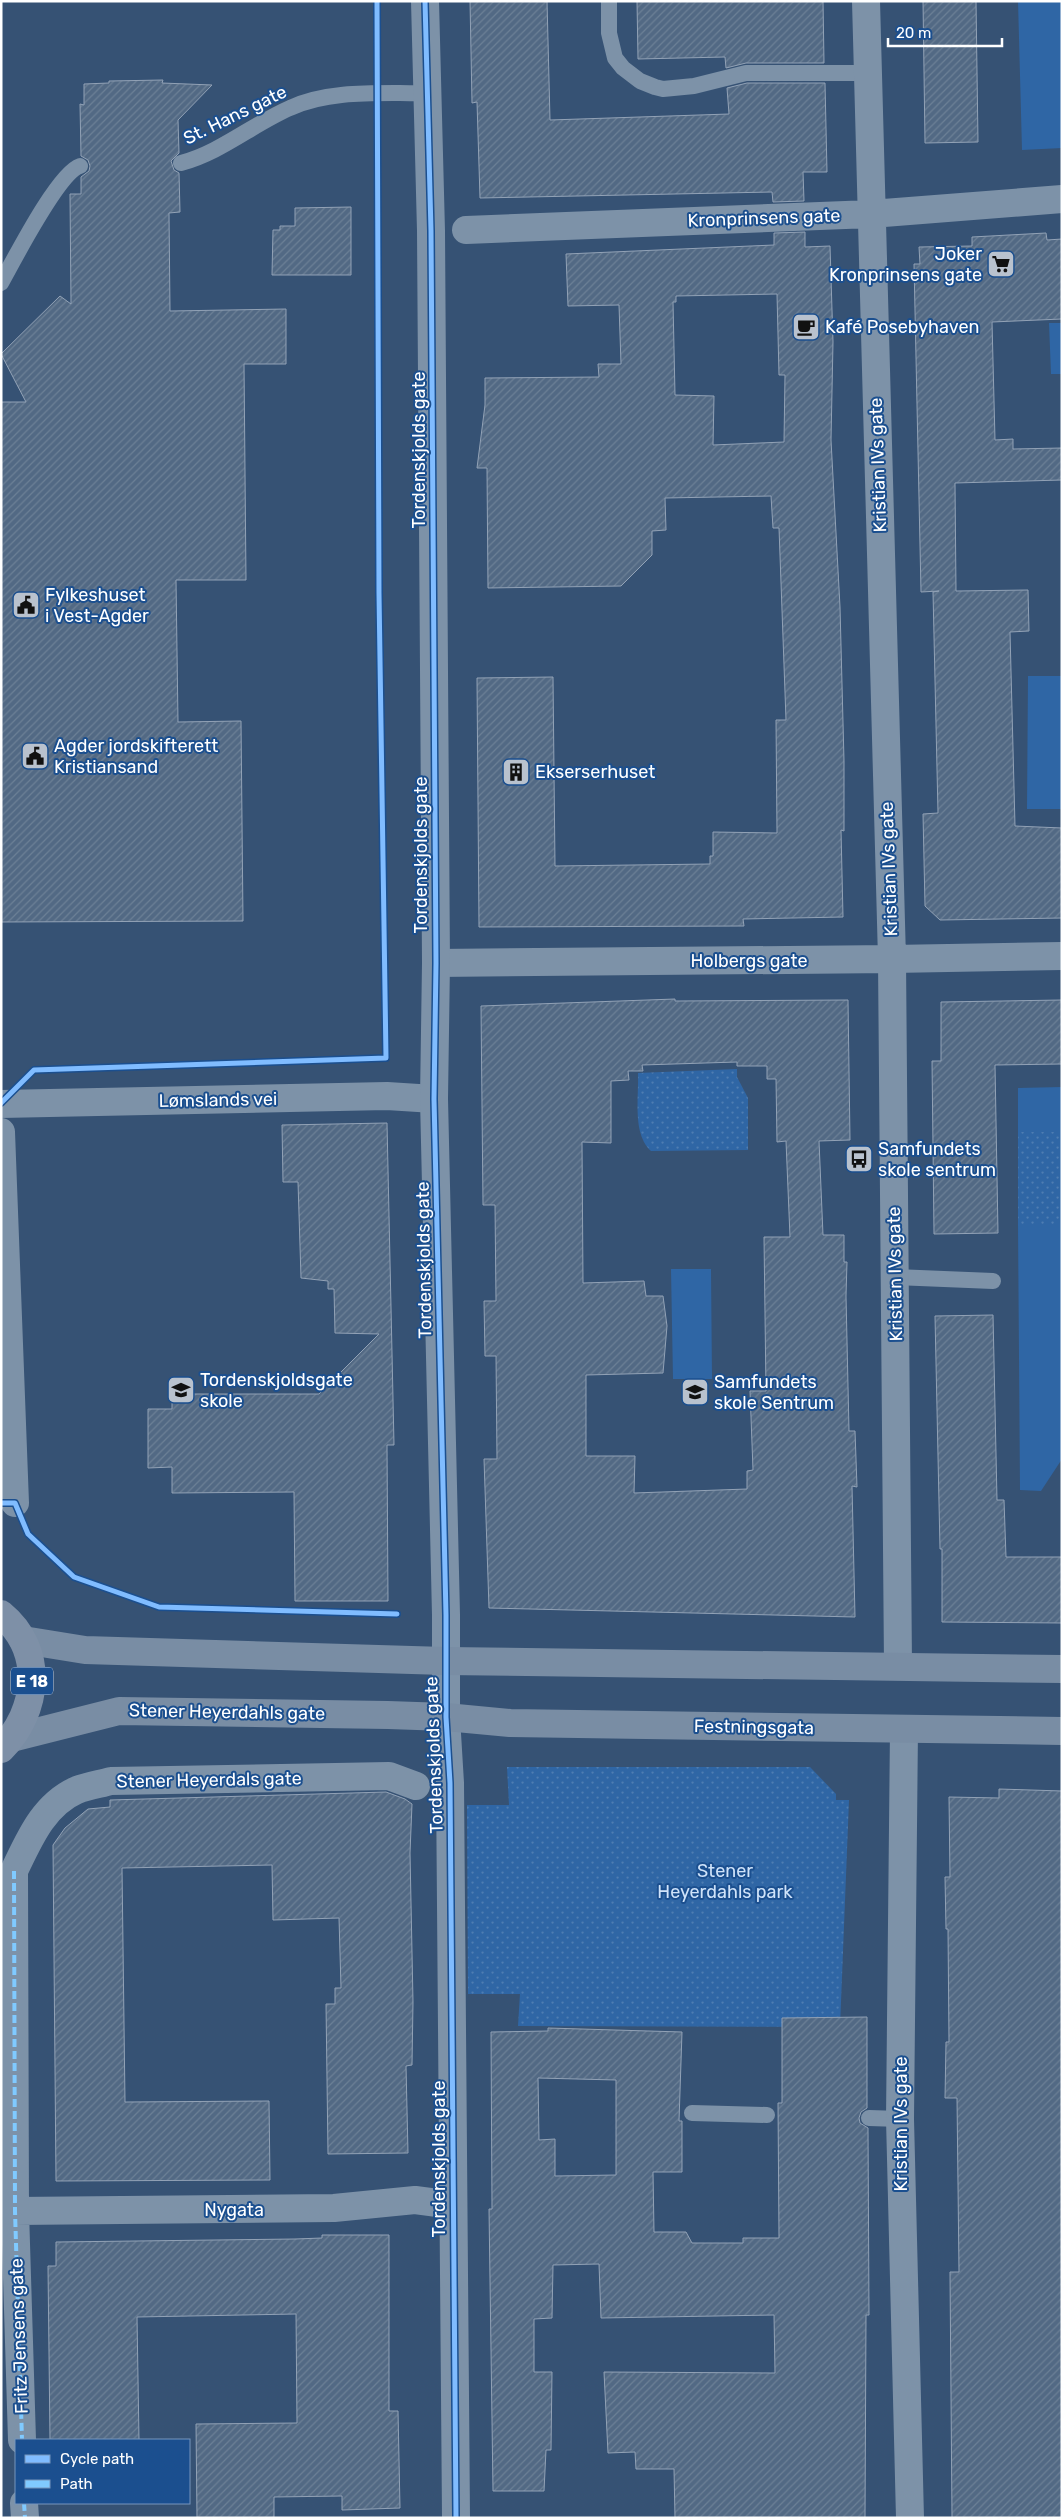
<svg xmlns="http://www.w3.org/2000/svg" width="1063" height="2519" font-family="Rubik,sans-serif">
  <defs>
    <pattern id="park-dots" width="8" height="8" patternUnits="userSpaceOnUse" patternTransform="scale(1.25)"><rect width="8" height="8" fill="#2f66a5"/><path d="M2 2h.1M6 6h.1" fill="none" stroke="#4e7db2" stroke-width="1.8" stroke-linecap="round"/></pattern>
    <pattern id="building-hatch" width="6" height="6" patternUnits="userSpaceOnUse" patternTransform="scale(1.25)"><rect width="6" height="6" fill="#526984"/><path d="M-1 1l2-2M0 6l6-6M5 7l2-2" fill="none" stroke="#6c8096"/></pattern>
  </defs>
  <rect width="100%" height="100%" fill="#365274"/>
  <path fill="#2f66a5" d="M 1018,1 L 1062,1 L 1062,148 L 1022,150 Z
    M 1049,323 L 1062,323 L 1062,374 L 1051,374 Z
    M 1028,676 L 1062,676 L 1062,809 L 1027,809 Z
    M 1062,1087 L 1062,1132 L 1018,1132 L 1018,1088 Z
    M 1018,1225 L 1062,1225 L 1062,1459 L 1041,1491 L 1020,1490 Z
    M 671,1269 L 711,1269 L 712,1379 L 673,1379 Z"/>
  <path fill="url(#park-dots)" d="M 737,1069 L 737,1077 L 748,1098 L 748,1150 L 651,1151 C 632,1134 639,1097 638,1073 Z
    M 1018,1132 L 1062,1132 L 1062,1225 L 1018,1225 Z
    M 507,1767 L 810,1767 L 836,1794 L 836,1800 L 849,1800 L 840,2027 L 518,2026 L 520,1994 L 468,1994 L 467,1805 L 509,1805 Z"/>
  <path fill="url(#building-hatch)" stroke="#92a2b6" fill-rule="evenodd" d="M 470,1 L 547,1 L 550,120 L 729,114 L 727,88 L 747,83 L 825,83 L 827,172 L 803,172 L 804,201 L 773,202 L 772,192 L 480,198 L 477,102 L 472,103 Z
    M 637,1 L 823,1 L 824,63 L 746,63 L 726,68 L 725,57 L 638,59 Z
    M 923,1 L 976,1 L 978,142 L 925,143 Z
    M 163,80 L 162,83 L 212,85 L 178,120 L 179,153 L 171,161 L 174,170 L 179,173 L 180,212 L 169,213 L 170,311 L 286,309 L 286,364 L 244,364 L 246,580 L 176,580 L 178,722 L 241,721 L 243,921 L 1,922 L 1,402 L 26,402 L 1,354 L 60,296 L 71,304 L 70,194 L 81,194 L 81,177 L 89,171 L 90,166 L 88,160 L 81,156 L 80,104 L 84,105 L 84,84 L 109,83 L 109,81 Z
    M 351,207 L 351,275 L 272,275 L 273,230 L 280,230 L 280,226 L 295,226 L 295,208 Z
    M 805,232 L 805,247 L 830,246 L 833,342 L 831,440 L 840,607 L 844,761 L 844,831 L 841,830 L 843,917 L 743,919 L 744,926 L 479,927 L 477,678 L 553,677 L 555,866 L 710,864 L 710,856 L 713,856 L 713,832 L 777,833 L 776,720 L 786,720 L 779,528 L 773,528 L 771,496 L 665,498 L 666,530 L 652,531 L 652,555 L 621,586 L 488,588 L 487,468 L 477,468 L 485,405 L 485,378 L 599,377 L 598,364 L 621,364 L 619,305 L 568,306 L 566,254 L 774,245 L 774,233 ZM 777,294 L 779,375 L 785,375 L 784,442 L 713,445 L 714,396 L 675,395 L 673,302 L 676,302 L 676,296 Z
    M 1046,233 L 1047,240 L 1062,239 L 1062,319 L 992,322 L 995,440 L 1013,439 L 1013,449 L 1062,448 L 1062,480 L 955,483 L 956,591 L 1028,590 L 1029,631 L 1010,632 L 1015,826 L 1062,828 L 1062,918 L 940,920 L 925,906 L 923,814 L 938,813 L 933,592 L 939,591 L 921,592 L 914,264 L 920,264 L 919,247 L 972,246 L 972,237 Z
    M 675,999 L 675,1001 L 848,1000 L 850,1140 L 819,1141 L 823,1235 L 844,1235 L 844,1262 L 847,1262 L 846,1296 L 849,1431 L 855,1431 L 857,1487 L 852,1486 L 855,1617 L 489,1608 L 484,1459 L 497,1459 L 496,1356 L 485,1356 L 484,1301 L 496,1301 L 495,1205 L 483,1205 L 481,1006 ZM 737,1062 L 737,1066 L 767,1066 L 767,1079 L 776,1079 L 777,1142 L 786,1141 L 790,1237 L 764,1237 L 766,1391 L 750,1391 L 753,1470 L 747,1471 L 747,1489 L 634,1493 L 635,1456 L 586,1456 L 586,1375 L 663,1373 L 667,1326 L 663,1296 L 646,1296 L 644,1281 L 583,1283 L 582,1142 L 611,1143 L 611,1081 L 629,1080 L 628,1071 L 643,1071 L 642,1065 Z
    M 1062,1000 L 1062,1064 L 995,1065 L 998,1233 L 934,1234 L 932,1061 L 941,1061 L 941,1002 Z
    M 387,1123 L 394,1445 L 387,1445 L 388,1601 L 295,1601 L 294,1492 L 172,1493 L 172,1467 L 148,1468 L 148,1409 L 172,1409 L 172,1394 L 319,1394 L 379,1334 L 335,1333 L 334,1289 L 328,1289 L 328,1281 L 301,1278 L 298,1182 L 283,1182 L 282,1125 Z
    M 993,1315 L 997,1500 L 1004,1500 L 1006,1557 L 1062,1557 L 1062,1623 L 942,1622 L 942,1549 L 940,1549 L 935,1316 Z
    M 999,1789 L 1062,1791 L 1062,2518 L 952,2518 L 950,2272 L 959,2272 L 957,2098 L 945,2098 L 946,2042 L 949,2042 L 948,1929 L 946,1929 L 945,1877 L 950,1877 L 949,1797 L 999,1798 Z
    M 386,1792 L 405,1799 L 412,1804 L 410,1853 L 413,2002 L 412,2065 L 406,2066 L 408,2153 L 328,2154 L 326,2004 L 335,2004 L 335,1988 L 341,1988 L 339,1918 L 273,1920 L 272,1865 L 122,1868 L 125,2102 L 269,2101 L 270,2180 L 56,2181 L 53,1845 L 65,1828 L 88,1809 L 110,1807 L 110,1800 Z
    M 867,2017 L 867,2108 L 861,2112 L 859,2118 L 860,2123 L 868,2128 L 869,2315 L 866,2315 L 865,2518 L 675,2518 L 674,2469 L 636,2469 L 635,2452 L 608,2453 L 604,2372 L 775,2373 L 774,2315 L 601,2318 L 599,2264 L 553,2265 L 552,2318 L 534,2319 L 534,2372 L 552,2372 L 551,2450 L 546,2450 L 544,2491 L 493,2491 L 489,2209 L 492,2209 L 491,2032 L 548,2031 L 548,2028 L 682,2032 L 679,2121 L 682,2121 L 682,2172 L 653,2172 L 654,2232 L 686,2232 L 692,2243 L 743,2243 L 743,2238 L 779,2238 L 778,2103 L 782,2103 L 782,2018 ZM 538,2078 L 616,2080 L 616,2175 L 555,2176 L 555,2139 L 539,2140 Z
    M 322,2235 L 389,2235 L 389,2411 L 398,2411 L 400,2508 L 342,2510 L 342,2496 L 274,2497 L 274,2518 L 197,2518 L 196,2424 L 297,2423 L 296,2314 L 137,2317 L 139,2440 L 50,2440 L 48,2266 L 56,2266 L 56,2242 L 295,2239 L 322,2238 Z"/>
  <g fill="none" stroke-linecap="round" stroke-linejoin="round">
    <path stroke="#7d92a8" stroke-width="16" d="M 609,1 L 609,33 L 615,58 L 623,68 L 640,81 L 655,87 L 663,89 L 694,86 L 746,73 L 868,73
      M 181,163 C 220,153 253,124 290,108 C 331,89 383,94 427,93
      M 1,283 C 14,260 58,173 80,166
      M 895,1277 L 993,1281
      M 692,2113 L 767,2115
      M 869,2118 L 900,2119"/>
    <path stroke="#7d92a8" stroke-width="28" d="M 866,1 L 892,959 L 898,1666
      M 466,230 L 871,214 L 1062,199
      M 436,963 L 892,959 L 1062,956
      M 1,1104 L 387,1096 L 434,1099
      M 1,1132 L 15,1503
      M 446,1717 L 450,1783 L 456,2518
      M 904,1729 L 900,2119 L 910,2518
      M 15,2211 L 334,2208 L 415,2200 L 453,2205
      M 22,2440 L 15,2211 L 14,1871 C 29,1840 43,1805 77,1790 C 88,1786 100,1784 111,1781 L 389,1776 L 416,1786
      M 24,2503 L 25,2518"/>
    <path stroke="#7d92a8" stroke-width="28" d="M 425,1 L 431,231 L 436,963 L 434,1099 L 446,1615 L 446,1717"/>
    <path stroke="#798da4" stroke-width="28" d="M 23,1640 L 85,1650 L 445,1661 L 1062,1669
      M 12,1738 L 119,1711 L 388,1715 L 446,1717 L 510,1723 L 1062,1731"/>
    <path stroke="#7e90a7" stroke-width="28" d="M 1,1614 C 45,1650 39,1711 1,1749"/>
    <path stroke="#80caff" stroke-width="4" stroke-dasharray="8 4" stroke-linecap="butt" d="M 14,1871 L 15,2211 L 22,2440
      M 24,2503 L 25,2518"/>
    <g stroke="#1b4f8f" stroke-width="8">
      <path id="cycleway" d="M 425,1 L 431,231 L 436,963 L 434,1099 L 446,1615 L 446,1717 L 450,1783 L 456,2518
        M 1,1103 L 34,1070 L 386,1058 L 379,593 L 377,1
        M 1,1503 L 15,1503 L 28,1534 L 74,1577 L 159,1607 L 397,1614"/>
    </g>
    <use href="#cycleway" stroke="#80bcff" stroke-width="5"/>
  </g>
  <defs>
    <g id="supermarket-square" transform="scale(1.4375)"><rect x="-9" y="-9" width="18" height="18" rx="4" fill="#b9c2ce" stroke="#1b4f8f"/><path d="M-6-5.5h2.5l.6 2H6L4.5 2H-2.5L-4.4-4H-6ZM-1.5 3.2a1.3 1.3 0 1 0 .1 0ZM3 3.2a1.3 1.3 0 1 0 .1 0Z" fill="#111"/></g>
    <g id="cafe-square" transform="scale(1.4375)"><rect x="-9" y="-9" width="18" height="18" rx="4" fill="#b9c2ce" stroke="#1b4f8f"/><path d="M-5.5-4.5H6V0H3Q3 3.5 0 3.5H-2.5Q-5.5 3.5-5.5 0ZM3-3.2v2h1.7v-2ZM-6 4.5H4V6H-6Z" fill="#111"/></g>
    <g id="civic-square" transform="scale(1.4375)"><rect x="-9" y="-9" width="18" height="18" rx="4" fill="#b9c2ce" stroke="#1b4f8f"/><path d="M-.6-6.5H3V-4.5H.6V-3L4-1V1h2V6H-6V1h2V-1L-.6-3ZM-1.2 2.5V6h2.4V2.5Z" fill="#111"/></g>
    <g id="building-square" transform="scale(1.4375)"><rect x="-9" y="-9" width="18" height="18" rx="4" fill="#b9c2ce" stroke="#1b4f8f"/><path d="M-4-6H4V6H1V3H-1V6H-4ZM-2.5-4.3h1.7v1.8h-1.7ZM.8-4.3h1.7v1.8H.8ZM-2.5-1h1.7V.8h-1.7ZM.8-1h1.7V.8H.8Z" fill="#111"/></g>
    <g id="bus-square" transform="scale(1.4375)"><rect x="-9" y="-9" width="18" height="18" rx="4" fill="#b9c2ce" stroke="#1b4f8f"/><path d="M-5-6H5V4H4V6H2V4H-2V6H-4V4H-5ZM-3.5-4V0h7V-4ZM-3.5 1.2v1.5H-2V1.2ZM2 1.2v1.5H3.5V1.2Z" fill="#111"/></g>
    <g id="school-square" transform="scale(1.4375)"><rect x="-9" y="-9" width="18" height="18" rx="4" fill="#b9c2ce" stroke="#1b4f8f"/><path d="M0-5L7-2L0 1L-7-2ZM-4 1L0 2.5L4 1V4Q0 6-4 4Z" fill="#111"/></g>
  </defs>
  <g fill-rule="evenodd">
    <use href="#supermarket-square" x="1001" y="264"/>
    <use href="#cafe-square" x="806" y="327"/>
    <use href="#civic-square" x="26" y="605"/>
    <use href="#civic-square" x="35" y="756"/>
    <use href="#building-square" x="516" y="772"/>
    <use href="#bus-square" x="859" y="1159"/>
    <use href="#school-square" x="181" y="1390"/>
    <use href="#school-square" x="695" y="1392"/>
  </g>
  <g text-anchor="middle" stroke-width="4" stroke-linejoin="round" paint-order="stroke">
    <rect fill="#1b4f8f" stroke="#bbcadd" stroke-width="1" x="11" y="1667.5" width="42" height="27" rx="4"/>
    <g font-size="16" font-weight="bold" fill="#fff">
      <text x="32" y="1687">E 18</text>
    </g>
    <g font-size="18" fill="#fff" stroke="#1b4f8f">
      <text transform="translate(235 115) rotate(-26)" y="6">St. Hans gate</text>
      <text transform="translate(764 218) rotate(-2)" y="6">Kronprinsens gate</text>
      <text transform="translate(419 450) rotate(-90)" y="6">Tordenskjolds gate</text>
      <text transform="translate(878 465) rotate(-92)" y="6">Kristian IVs gate</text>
      <text transform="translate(421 855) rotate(-90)" y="6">Tordenskjolds gate</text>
      <text transform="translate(889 869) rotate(-92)" y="6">Kristian IVs gate</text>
      <text x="749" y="967">Holbergs gate</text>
      <text transform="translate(218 1100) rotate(-1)" y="6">Lømslands vei</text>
      <text transform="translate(424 1260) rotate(-91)" y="6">Tordenskjolds gate</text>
      <text transform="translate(895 1274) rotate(-91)" y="6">Kristian IVs gate</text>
      <text transform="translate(227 1712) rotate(1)" y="6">Stener Heyerdahls gate</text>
      <text transform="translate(754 1727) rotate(1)" y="6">Festningsgata</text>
      <text transform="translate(434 1755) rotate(-92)" y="6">Tordenskjolds gate</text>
      <text transform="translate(209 1780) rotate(-1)" y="6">Stener Heyerdals gate</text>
      <text transform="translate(901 2124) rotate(-90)" y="6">Kristian IVs gate</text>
      <text transform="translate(439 2159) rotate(-90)" y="6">Tordenskjolds gate</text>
      <text x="234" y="2216">Nygata</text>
      <text transform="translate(19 2336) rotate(-92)" y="6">Fritz Jensens gate</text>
    </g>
    <g font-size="18" fill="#fff" stroke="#1b4f8f" text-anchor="start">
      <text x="982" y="260" text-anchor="end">Joker<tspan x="982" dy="21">Kronprinsens gate</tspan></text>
      <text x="825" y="333">Kafé Posebyhaven</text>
      <text x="45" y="601">Fylkeshuset<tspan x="45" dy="21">i Vest-Agder</tspan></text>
      <text x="54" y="752">Agder jordskifterett<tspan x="54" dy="21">Kristiansand</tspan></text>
      <text x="535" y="778">Ekserserhuset</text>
      <text x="878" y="1155">Samfundets<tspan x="878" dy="21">skole sentrum</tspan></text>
      <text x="200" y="1386">Tordenskjoldsgate<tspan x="200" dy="21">skole</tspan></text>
      <text x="714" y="1388">Samfundets<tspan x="714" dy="21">skole Sentrum</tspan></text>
    </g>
    <g font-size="18" fill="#cfe3fa" stroke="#1b4f8f">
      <text x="725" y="1877">Stener<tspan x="725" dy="21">Heyerdahls park</tspan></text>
    </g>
  </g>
  <rect width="1063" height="2519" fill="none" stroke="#ffffff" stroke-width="5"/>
  <rect x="15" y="2439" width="175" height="65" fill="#1b4f8f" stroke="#7695bc"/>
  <rect x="25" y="2455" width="25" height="8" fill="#80bcff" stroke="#7695bc"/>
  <text x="60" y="2464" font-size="15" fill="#ffffff">Cycle path</text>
  <rect x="25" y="2480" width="25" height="8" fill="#80caff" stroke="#7695bc"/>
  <text x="60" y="2489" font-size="15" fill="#ffffff">Path</text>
  <path d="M888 38v8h114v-8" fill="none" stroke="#ffffff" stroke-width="2.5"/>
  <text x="896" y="38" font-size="15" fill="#ffffff" stroke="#1b4f8f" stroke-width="4" paint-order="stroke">20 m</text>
</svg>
